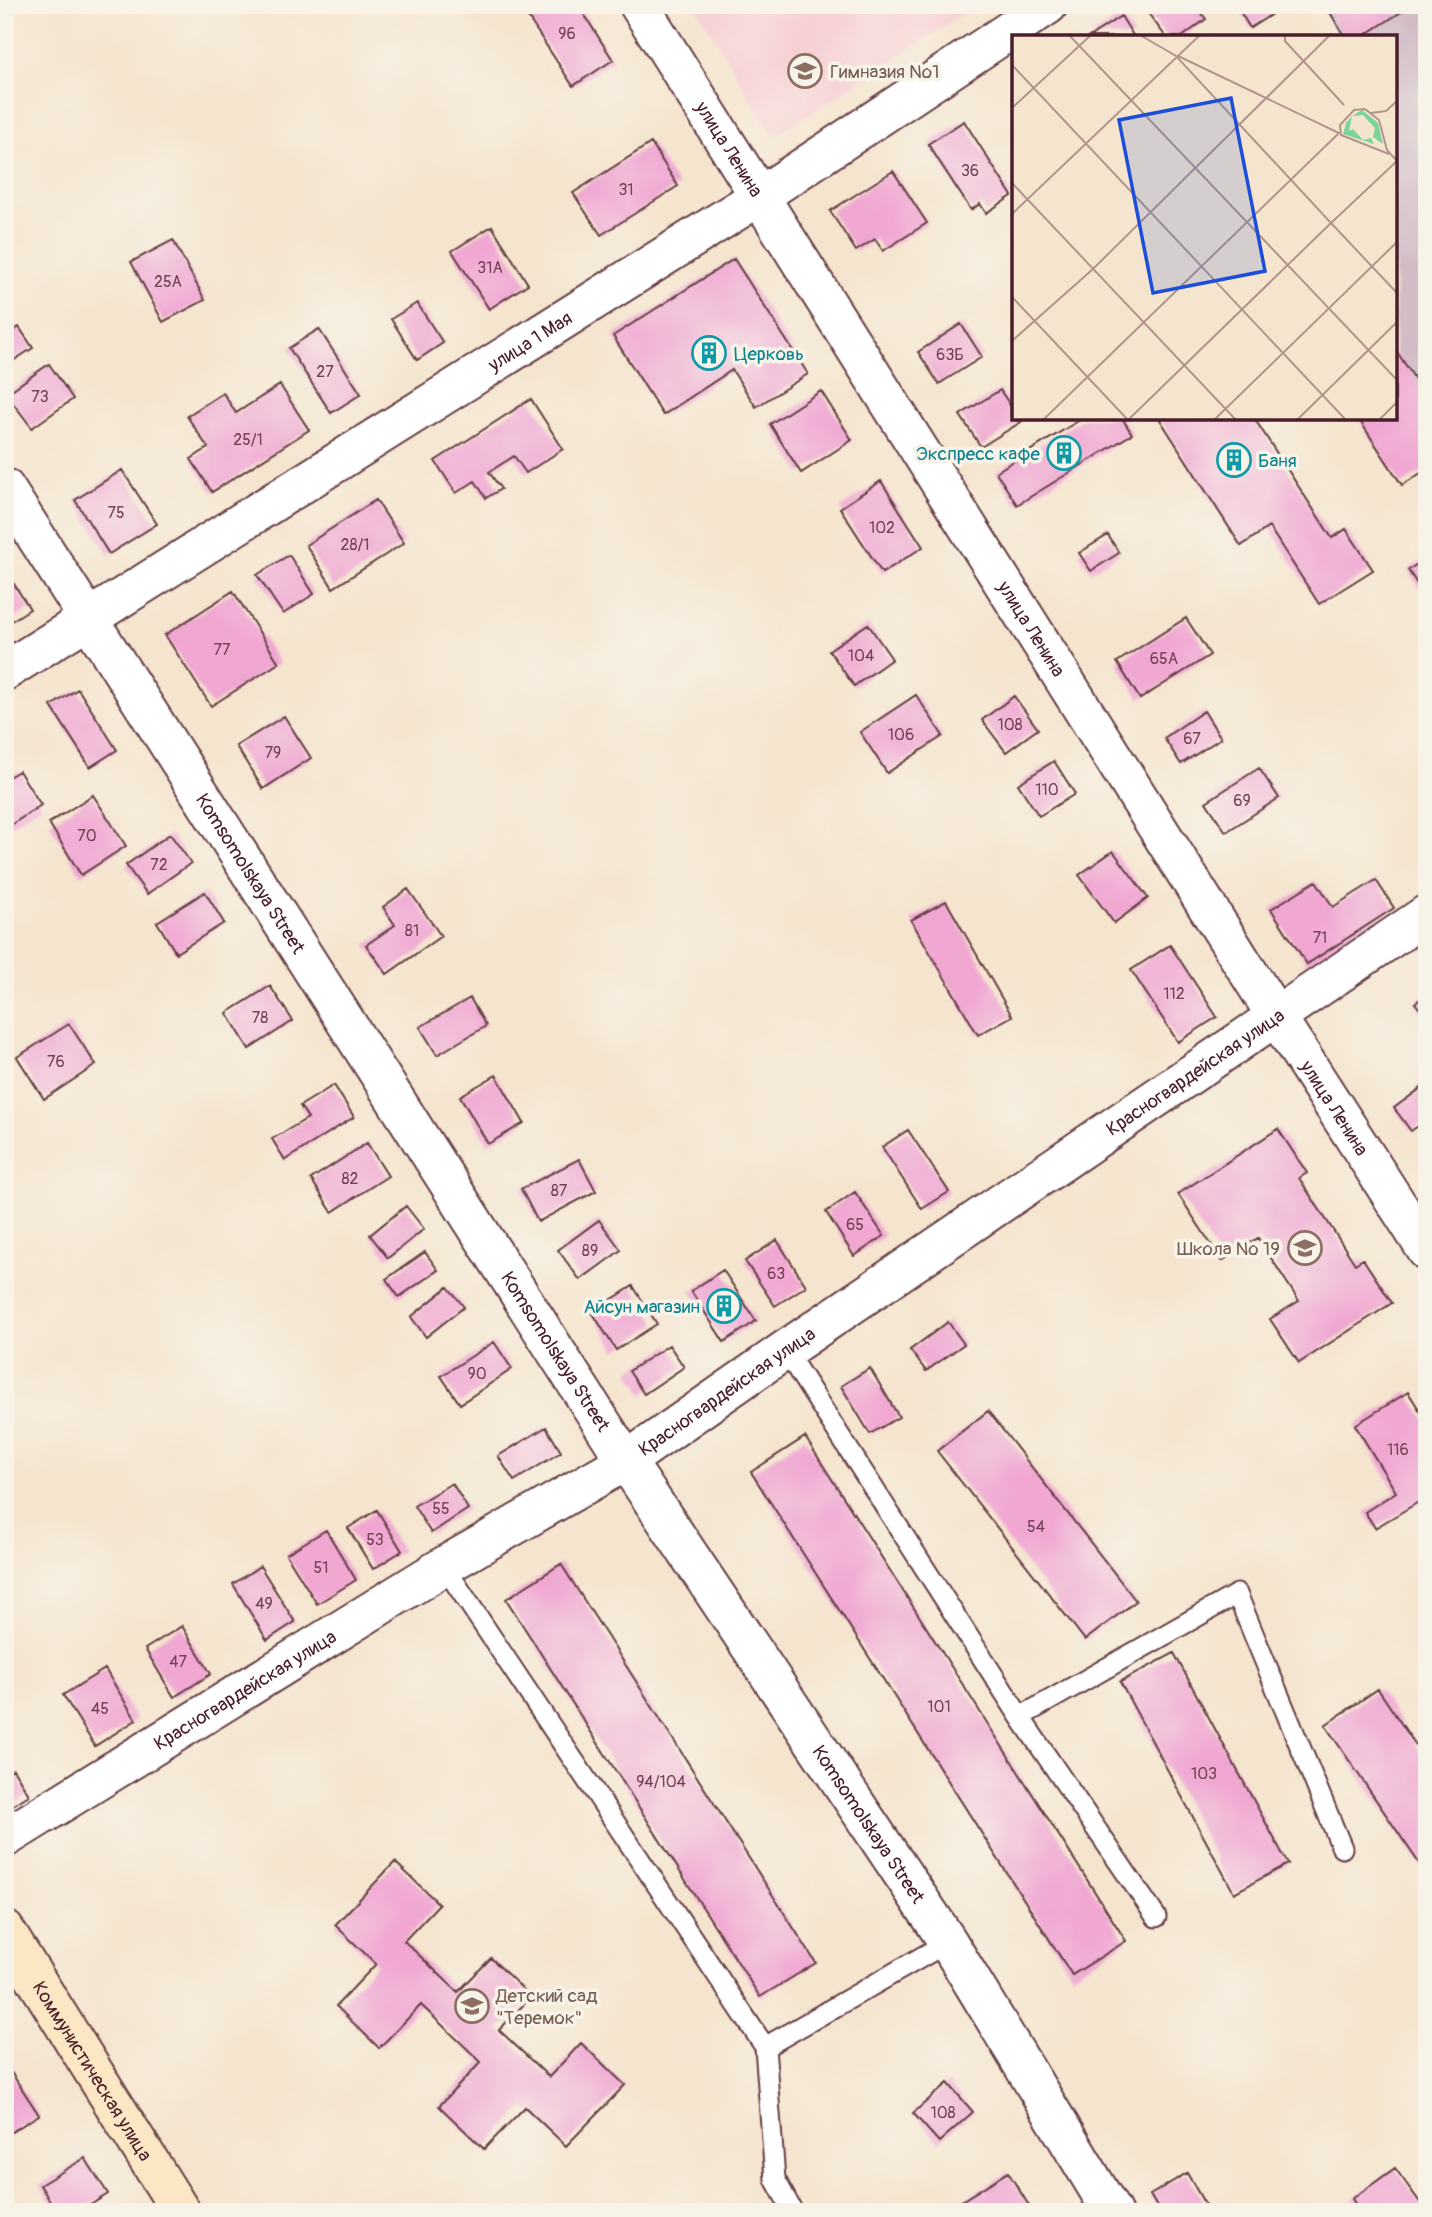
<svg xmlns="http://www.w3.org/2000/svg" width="1432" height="2217" font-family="Pangolin,sans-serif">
  <rect width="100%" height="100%" fill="#f7f3e8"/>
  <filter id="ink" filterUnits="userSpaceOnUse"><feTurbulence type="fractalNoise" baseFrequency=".0143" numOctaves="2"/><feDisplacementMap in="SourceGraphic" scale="14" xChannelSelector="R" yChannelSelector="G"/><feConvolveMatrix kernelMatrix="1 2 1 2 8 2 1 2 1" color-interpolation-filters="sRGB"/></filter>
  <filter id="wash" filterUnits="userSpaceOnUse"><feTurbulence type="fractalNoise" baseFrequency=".00686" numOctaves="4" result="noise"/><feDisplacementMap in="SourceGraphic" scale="28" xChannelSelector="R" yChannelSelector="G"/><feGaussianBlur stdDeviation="1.57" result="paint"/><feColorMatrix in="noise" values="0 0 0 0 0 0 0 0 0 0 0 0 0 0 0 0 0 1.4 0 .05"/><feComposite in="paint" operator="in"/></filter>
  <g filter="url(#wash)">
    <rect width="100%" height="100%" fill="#f5e4ce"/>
    <path fill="#f7cfd3" d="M 695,5 L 977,5 L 773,137 Z"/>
    <path fill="#d2bdc7" d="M 1319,5 L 1427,5 L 1427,469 L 1402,485 L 1358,418 L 1395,418 L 1395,37 L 1340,37 Z"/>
    <g id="blocks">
      <path fill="#f0a8d3" d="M 520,5 L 578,5 L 613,60 L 573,86 Z
        M 1142,5 L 1195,5 L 1206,19 L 1182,37 L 1166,37 Z
        M 1236,5 L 1286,5 L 1250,28 Z
        M 1344,5 L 1412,5 L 1362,37 L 1345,37 L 1331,14 Z
        M 1121,16 L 1134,37 L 1089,37 Z
        M 964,121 L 1012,196 L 986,213 L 980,204 L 971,210 L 928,144 Z
        M 651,143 L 678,186 L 601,235 L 573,193 Z
        M 893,171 L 927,223 L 883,251 L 875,239 L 856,251 L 830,211 Z
        M 492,226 L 528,284 L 489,309 L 452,251 Z
        M 173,240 L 205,300 L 163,322 L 131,262 Z
        M 734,259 L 808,374 L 756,407 L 732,370 L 663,415 L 613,336 Z
        M 417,303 L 443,343 L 417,360 L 391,319 Z
        M 961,324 L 982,357 L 939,384 L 918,352 Z
        M 19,327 L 33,348 L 5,366 L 5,336 Z
        M 319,329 L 361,394 L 331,413 L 289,348 Z
        M 1395,349 L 1427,397 L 1427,469 L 1402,485 L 1358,418 L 1395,418 Z
        M 49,364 L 73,399 L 32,428 L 6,394 Z
        M 280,385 L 309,430 L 212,492 L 191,459 L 208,448 L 187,416 L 223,393 L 236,413 Z
        M 1000,390 L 1014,411 L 1014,418 L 1018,418 L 1021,422 L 981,447 L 960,415 Z
        M 821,391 L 852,440 L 801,473 L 770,424 Z
        M 531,399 L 563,449 L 526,473 L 514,456 L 489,472 L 501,489 L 486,498 L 475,481 L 456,493 L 435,461 Z
        M 1083,418 L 1122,418 L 1132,434 L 1017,505 L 996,472 Z
        M 1159,418 L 1254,418 L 1332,538 L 1346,529 L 1373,570 L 1319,604 L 1269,527 L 1241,546 Z
        M 122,470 L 157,524 L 109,554 L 75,500 Z
        M 881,481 L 923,547 L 882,573 L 840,508 Z
        M 376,500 L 404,543 L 333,588 L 306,545 Z
        M 1108,535 L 1119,553 L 1091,571 L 1079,553 Z
        M 289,555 L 314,594 L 283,614 L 257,575 Z
        M 1427,558 L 1427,591 L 1423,593 L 1408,570 Z
        M 5,570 L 30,609 L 5,625 Z
        M 233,591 L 279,663 L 211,706 L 165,635 Z
        M 1186,618 L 1210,655 L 1140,699 L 1117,662 Z
        M 868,624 L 892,659 L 854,686 L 829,650 Z
        M 78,689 L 117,750 L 90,767 L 51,706 Z
        M 916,695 L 943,736 L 887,773 L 860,732 Z
        M 1014,696 L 1038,729 L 1006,752 L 982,720 Z
        M 1204,711 L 1221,738 L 1181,764 L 1164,738 Z
        M 284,716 L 311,758 L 263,789 L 236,746 Z
        M 1054,761 L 1075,794 L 1039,816 L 1018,784 Z
        M 1259,768 L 1279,798 L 1226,832 L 1206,802 Z
        M 19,771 L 41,805 L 5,829 L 5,779 Z
        M 93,795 L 126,846 L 81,875 L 49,823 Z
        M 170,834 L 191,863 L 147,894 L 126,865 Z
        M 1113,851 L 1148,898 L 1114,923 L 1079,875 Z
        M 1376,880 L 1394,908 L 1307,964 L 1271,909 L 1316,881 L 1333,907 Z
        M 408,889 L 441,936 L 387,974 L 366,945 L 395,925 L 383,907 Z
        M 205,892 L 224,923 L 176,953 L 157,922 Z
        M 946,901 L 1012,1016 L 978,1035 L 911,920 Z
        M 1170,945 L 1217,1017 L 1178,1042 L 1131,970 Z
        M 270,986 L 293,1021 L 249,1049 L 227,1013 Z
        M 1427,994 L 1427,1018 L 1415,1003 Z
        M 470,998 L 486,1026 L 437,1055 L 420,1027 Z
        M 69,1024 L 96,1065 L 44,1099 L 17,1057 Z
        M 496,1075 L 524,1123 L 488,1144 L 460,1096 Z
        M 334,1085 L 354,1117 L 285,1160 L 272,1139 L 308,1118 L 300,1106 Z
        M 1424,1086 L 1427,1090 L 1427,1120 L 1411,1131 L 1394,1108 Z
        M 1278,1129 L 1307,1173 L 1299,1178 L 1355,1264 L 1363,1259 L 1392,1303 L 1299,1363 L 1270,1319 L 1299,1301 L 1258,1238 L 1222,1261 L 1178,1194 Z
        M 908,1130 L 949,1192 L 922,1209 L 882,1147 Z
        M 367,1143 L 388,1176 L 332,1212 L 311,1179 Z
        M 579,1159 L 596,1191 L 538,1222 L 521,1189 Z
        M 855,1192 L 884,1236 L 854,1256 L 826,1212 Z
        M 406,1206 L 424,1229 L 388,1258 L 370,1235 Z
        M 599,1220 L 621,1250 L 580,1280 L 558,1250 Z
        M 777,1240 L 806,1286 L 775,1306 L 745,1261 Z
        M 425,1252 L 438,1270 L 399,1297 L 386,1279 Z
        M 723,1270 L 756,1321 L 724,1342 L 691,1291 Z
        M 633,1286 L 657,1324 L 616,1350 L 592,1312 Z
        M 448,1287 L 464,1307 L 426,1337 L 411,1317 Z
        M 948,1322 L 964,1344 L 926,1371 L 910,1350 Z
        M 494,1342 L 512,1369 L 460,1404 L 441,1376 Z
        M 669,1345 L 684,1367 L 644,1394 L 629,1371 Z
        M 870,1368 L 899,1417 L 870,1434 L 841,1386 Z
        M 1408,1392 L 1427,1422 L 1427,1497 L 1375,1528 L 1365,1512 L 1396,1492 L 1355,1425 Z
        M 988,1411 L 1136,1601 L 1085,1640 L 937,1451 Z
        M 546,1427 L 561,1452 L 514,1481 L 498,1456 Z
        M 805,1437 L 1126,1941 L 1072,1975 L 751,1472 Z
        M 452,1483 L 468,1509 L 431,1533 L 414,1506 Z
        M 377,1510 L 402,1551 L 373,1569 L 348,1528 Z
        M 326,1530 L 356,1580 L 317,1604 L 286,1554 Z
        M 561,1564 L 816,1963 L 760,1997 L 506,1599 Z
        M 260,1566 L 295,1622 L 267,1640 L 233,1584 Z
        M 182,1626 L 211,1674 L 174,1697 L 145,1649 Z
        M 1174,1653 L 1288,1864 L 1234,1893 L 1120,1682 Z
        M 105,1669 L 136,1720 L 95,1746 L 63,1695 Z
        M 1378,1689 L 1427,1762 L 1427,1875 L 1325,1725 Z
        M 13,1769 L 29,1795 L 5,1810 L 5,1775 Z
        M 395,1862 L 439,1904 L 404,1941 L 458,1992 L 491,1958 L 531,1997 L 499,2030 L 549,2077 L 581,2043 L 625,2085 L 566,2146 L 525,2107 L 484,2149 L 439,2106 L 481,2062 L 421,2005 L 379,2048 L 336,2006 L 376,1964 L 335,1925 Z
        M 5,2063 L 39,2115 L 5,2136 Z
        M 948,2083 L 973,2112 L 939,2142 L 913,2113 Z
        M 85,2158 L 108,2194 L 79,2212 L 57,2212 L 40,2185 Z
        M 1395,2168 L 1427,2212 L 1361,2212 L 1352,2199 Z
        M 1008,2172 L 1033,2212 L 944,2212 Z
        M 1187,2173 L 1207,2208 L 1200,2212 L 1160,2212 L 1150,2195 Z"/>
    </g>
  </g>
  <g filter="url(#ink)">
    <use href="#blocks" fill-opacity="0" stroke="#643d43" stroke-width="2"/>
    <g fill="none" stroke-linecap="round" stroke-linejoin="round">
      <g stroke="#643d43" stroke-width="23">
        <path id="service" d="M 785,1350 L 1020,1717 L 1237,1594 L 1342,1848
          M 444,1566 L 765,2047 L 775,2179 L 793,2212
          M 1020,1717 L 1156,1917
          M 765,2047 L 948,1942"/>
      </g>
      <g stroke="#643d43" stroke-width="42">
        <g id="minor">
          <path id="s1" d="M 5,488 L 626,1461 L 948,1942 L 1112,2212"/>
          <path id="s2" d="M 5,671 L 760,196 L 1048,5"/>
          <path id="s3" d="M 5,1838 L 444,1566 L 626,1461 L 785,1350 L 1427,914"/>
        </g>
      </g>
      <g stroke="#643d43" stroke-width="42">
        <g id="tertiary">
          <path id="s4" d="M 639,5 L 1276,1016 L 1427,1251"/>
        </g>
      </g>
      <g stroke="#643d43" stroke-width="42">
        <g id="secondary">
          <path id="s5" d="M 5,1930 L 181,2212"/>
        </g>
      </g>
      <use href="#service" stroke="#fff" stroke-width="19"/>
      <use href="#minor" stroke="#fff" stroke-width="38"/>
      <use href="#tertiary" stroke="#fff" stroke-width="38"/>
      <use href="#secondary" stroke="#fbe7c3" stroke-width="38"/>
    </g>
  </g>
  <defs>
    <g id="school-ring" transform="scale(1.75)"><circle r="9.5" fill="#f7f3e8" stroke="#8d6e63" stroke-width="1.5"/><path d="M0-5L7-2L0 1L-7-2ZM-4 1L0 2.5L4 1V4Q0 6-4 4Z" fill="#8d6e63"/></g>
    <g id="building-ring" transform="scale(1.75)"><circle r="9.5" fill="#f7f3e8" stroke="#0f9aa8" stroke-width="1.5"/><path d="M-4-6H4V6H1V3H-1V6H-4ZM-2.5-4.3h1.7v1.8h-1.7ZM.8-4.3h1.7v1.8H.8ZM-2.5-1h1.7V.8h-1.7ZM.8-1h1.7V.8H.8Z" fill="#0f9aa8"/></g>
  </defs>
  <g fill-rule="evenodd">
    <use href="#school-ring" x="805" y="71"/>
    <use href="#building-ring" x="709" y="353"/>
    <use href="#building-ring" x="1064" y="453"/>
    <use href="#building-ring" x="1234" y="460"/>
    <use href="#school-ring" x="1305" y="1248"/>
    <use href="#building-ring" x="724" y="1306"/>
    <use href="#school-ring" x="472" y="2006"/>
  </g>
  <g text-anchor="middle" stroke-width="7" stroke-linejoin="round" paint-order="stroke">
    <g font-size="16" fill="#744155">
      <text x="567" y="39">96</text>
      <text x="970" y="176">36</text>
      <text x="626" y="195">31</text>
      <text x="490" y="273">31А</text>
      <text x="168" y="287">25А</text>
      <text x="950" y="360">63Б</text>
      <text x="325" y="377">27</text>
      <text x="40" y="402">73</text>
      <text x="248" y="445">25/1</text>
      <text x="116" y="518">75</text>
      <text x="882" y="533">102</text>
      <text x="355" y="550">28/1</text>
      <text x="222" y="655">77</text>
      <text x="861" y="661">104</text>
      <text x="1164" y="664">65А</text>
      <text x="1010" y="730">108</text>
      <text x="901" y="740">106</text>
      <text x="1192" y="744">67</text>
      <text x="273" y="758">79</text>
      <text x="1047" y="795">110</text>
      <text x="1242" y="806">69</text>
      <text x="87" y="841">70</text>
      <text x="159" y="870">72</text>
      <text x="412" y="936">81</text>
      <text x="1320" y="943">71</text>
      <text x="1174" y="999">112</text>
      <text x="260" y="1023">78</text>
      <text x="56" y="1067">76</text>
      <text x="350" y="1184">82</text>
      <text x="559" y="1196">87</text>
      <text x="855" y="1230">65</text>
      <text x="590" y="1256">89</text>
      <text x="776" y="1279">63</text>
      <text x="477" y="1379">90</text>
      <text x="1398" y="1455">116</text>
      <text x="441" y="1514">55</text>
      <text x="1036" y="1532">54</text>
      <text x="375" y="1545">53</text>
      <text x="321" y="1573">51</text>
      <text x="264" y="1609">49</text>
      <text x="178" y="1667">47</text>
      <text x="939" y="1712">101</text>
      <text x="100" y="1714">45</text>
      <text x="1204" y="1779">103</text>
      <text x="661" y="1787">94/104</text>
      <text x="943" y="2118">108</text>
    </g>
    <g font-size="19" fill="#785e54" stroke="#f7f3e8" text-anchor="start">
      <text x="830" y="78">Гимназия №1</text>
      <text x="1280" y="1255" text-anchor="end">Школа № 19</text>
      <text x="496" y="2002">Детский сад<tspan x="496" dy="22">"Теремок"</tspan></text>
    </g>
    <g font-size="19" fill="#4a1f2b" stroke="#f7f3e8">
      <text dy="7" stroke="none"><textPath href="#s4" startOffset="170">улица Ленина</textPath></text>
      <text dy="7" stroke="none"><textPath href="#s2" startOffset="620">улица 1 Мая</textPath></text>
      <text dy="7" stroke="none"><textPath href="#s4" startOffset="737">улица Ленина</textPath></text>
      <text dy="7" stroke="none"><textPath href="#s1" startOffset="457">Komsomolskaya Street</textPath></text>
      <text dy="7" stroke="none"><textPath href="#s3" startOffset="1416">Красногвардейская улица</textPath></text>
      <text dy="7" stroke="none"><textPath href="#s4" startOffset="1304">улица Ленина</textPath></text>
      <text dy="7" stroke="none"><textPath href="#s1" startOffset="1024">Komsomolskaya Street</textPath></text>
      <text dy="7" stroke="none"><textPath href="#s3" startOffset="849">Красногвардейская улица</textPath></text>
      <text dy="7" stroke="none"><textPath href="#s3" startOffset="282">Красногвардейская улица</textPath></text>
      <text dy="7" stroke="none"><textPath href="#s1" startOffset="1591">Komsomolskaya Street</textPath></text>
      <text dy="7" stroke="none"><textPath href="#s5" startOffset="166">Коммунистическая улица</textPath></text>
    </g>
    <g font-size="19" fill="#0d838f" stroke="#f7f3e8" text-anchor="start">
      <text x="734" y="360">Церковь</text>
      <text x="1040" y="460" text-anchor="end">Экспресс кафе</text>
      <text x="1258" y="467">Баня</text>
      <text x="700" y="1313" text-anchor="end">Айсун магазин</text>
    </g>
  </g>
  <g transform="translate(1012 35)">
    <rect width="385" height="385" fill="#f5e4ce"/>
    <path d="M 350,75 L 366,88 L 371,109 L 361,102 L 363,93 L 351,80 L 340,81 L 337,96 L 341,94 L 351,105 L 359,103 L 362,109 L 331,99 L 334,88 L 340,81 Z" fill="#7bd49a"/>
    <path fill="none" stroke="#b1958d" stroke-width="2" d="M 57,0 L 385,345M 128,0 L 164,21 L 319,188 L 385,126 L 375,115 L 367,85 L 353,74 L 342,75 L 328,90 L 329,100 L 377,119M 273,0 L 273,6 L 332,70M 0,30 L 334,385M 0,73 L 79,0M 359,78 L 374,76 L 385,66M 0,148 L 224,385M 0,179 L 188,0M 0,262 L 116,385M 0,306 L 81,234 L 318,0M 31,385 L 327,98 L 166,21M 116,385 L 319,188 L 385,258M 202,385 L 385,207M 285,385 L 385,287M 367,385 L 385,367"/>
    <path fill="#1d4ed8" fill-opacity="0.15" stroke="#1d4ed8" stroke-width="3.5" d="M 219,63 L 253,236 L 141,258 L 107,85 Z"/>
    <rect width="385" height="385" fill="none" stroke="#4a1f2b" stroke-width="3.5"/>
  </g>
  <rect width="1432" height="2217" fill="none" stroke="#f7f3e8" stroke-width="28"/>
</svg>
